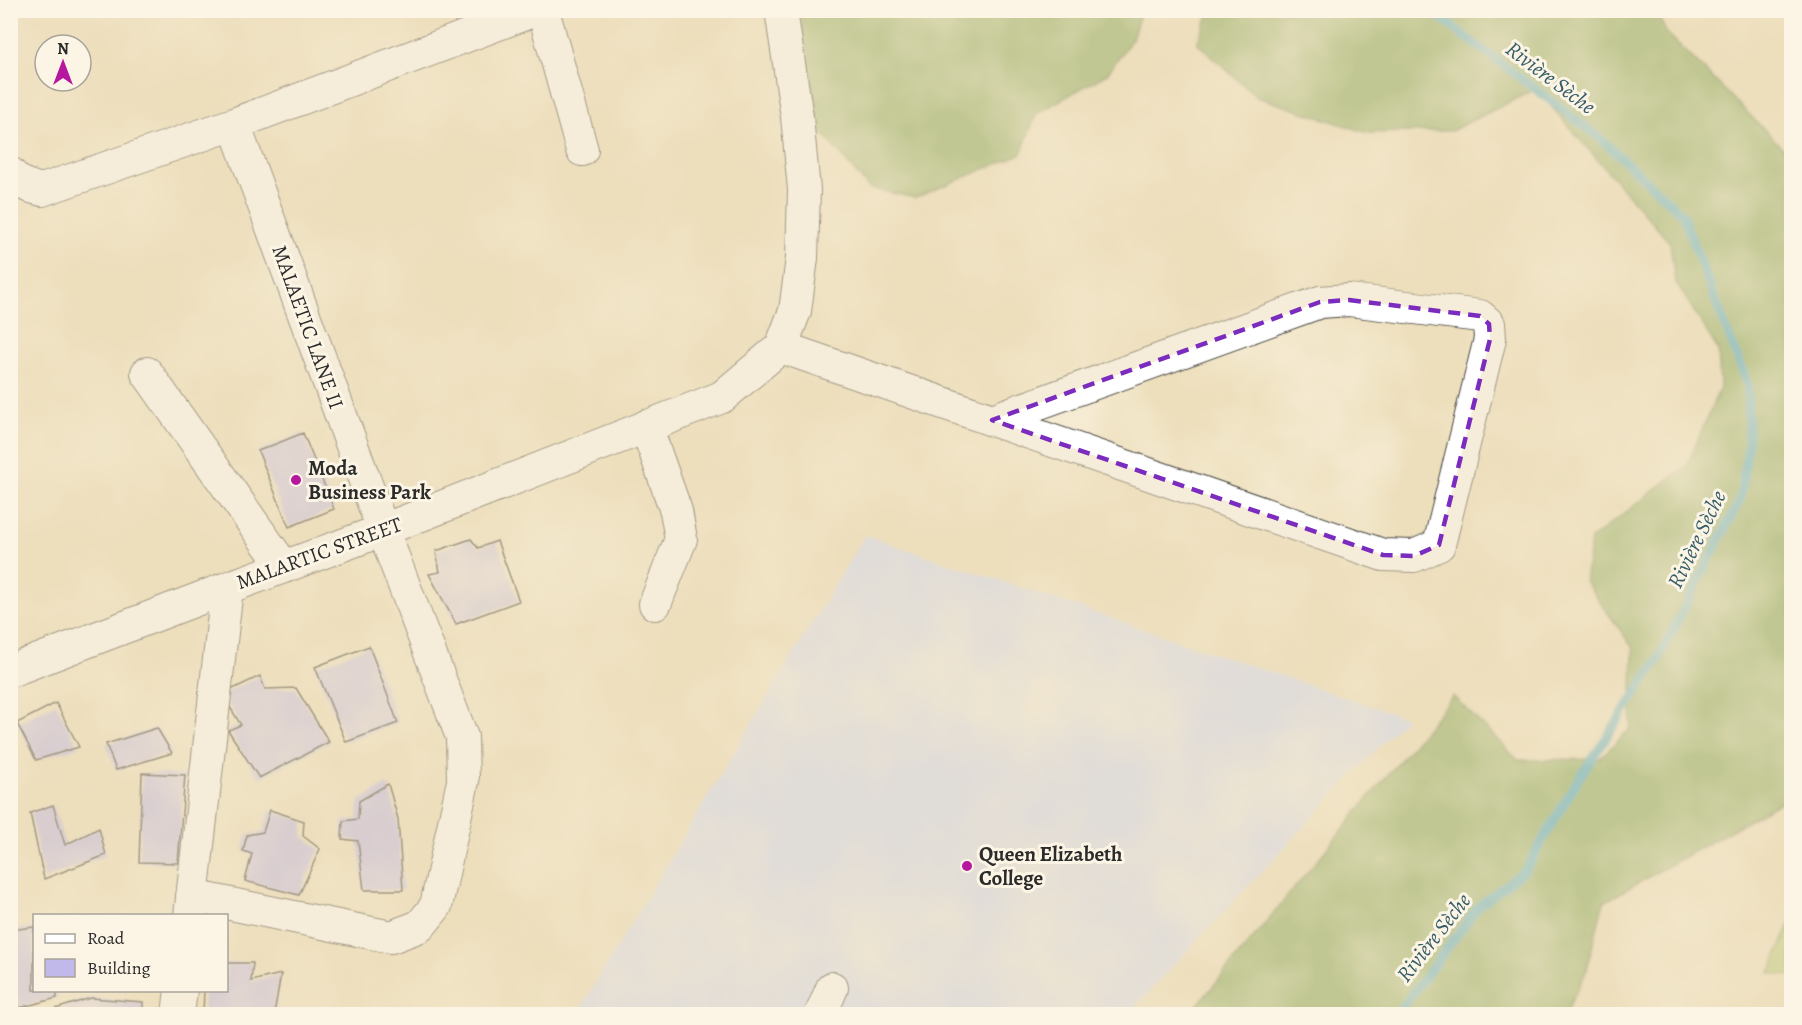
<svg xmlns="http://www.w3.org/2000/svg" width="1802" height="1025" font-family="Alegreya,serif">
  <rect width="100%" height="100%" fill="#fcf5e5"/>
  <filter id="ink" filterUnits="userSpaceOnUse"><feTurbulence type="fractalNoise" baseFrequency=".0167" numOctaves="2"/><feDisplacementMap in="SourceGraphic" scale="12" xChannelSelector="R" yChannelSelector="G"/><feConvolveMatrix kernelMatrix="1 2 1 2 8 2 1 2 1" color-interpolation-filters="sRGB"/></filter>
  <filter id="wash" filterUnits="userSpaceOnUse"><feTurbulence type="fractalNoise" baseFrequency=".008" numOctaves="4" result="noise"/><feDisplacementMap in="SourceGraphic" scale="24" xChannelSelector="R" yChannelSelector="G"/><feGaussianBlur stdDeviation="1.35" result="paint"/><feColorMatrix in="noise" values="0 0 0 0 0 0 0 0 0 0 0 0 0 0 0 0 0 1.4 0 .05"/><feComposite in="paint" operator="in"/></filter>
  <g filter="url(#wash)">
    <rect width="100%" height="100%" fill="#eddfbc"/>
    <path fill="#d1d9f9" d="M 865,535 L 1406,718 L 1128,1014 L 577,1014 Z"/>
    <path fill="#aec56a" stroke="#6c784a" stroke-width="1.5" d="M 1791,922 L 1791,976 L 1770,973 Z"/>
    <path fill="#8aaa5e" stroke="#5a6a44" stroke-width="1.5" d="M 800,11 L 800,10 L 1141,11 L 1132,39 L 1107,74 L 1036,114 L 1021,154 L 915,198 L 869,188 L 819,129 Z
      M 1210,11 L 1656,11 L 1666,32 L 1785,150 L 1791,154 L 1791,773 L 1783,801 L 1604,902 L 1585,974 L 1565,1014 L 1190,1014 L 1453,696 L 1518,760 L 1599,759 L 1631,728 L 1633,648 L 1585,581 L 1591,539 L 1687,465 L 1720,387 L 1718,350 L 1675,281 L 1670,243 L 1536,89 L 1451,131 L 1368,133 L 1257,97 L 1197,43 Z"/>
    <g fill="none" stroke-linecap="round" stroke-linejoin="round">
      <path stroke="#46a8c5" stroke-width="9" d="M 1397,1014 L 1479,906 L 1526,869 L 1579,778 L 1655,665 L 1740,500 L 1748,445 L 1748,385 L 1682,214 L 1600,138 L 1430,10"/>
    </g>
    <g id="blocks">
      <path fill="#c1b9e9" d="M 303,433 L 334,509 L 289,527 L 258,451 Z
        M 471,539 L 478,548 L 497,541 L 519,601 L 456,624 L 429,574 L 440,572 L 436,551 Z
        M 369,646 L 398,723 L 346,742 L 315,667 Z
        M 260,676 L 265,689 L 296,688 L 329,742 L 259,778 L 228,730 L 241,725 L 222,694 Z
        M 56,703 L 79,747 L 36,760 L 17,723 Z
        M 157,728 L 172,753 L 116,770 L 106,744 Z
        M 142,773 L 185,775 L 178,863 L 139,862 Z
        M 388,784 L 398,819 L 403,890 L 364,890 L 358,841 L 342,839 L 343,821 L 358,819 L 359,801 Z
        M 53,805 L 65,845 L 99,828 L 106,855 L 44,879 L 30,813 Z
        M 270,810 L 304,821 L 303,836 L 320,849 L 299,895 L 245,881 L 252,854 L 243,851 L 247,835 L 263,832 Z
        M 34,927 L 34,990 L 57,990 L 57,998 L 19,1008 L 10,959 L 10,930 Z
        M 226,963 L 253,963 L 251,981 L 281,974 L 274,1014 L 203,1014 L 204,990 L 226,990 Z
        M 91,998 L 143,1002 L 143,1014 L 39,1014 Z"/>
    </g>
  </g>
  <g filter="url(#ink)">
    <use href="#blocks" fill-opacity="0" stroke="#484641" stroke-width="1.5"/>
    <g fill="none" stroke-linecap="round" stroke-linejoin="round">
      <g stroke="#484641" stroke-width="34">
        <path id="minor" d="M 543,10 L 582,150
          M 10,173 C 18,184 30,187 42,190 L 234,124 L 535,10
          M 781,347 L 1383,555 L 1414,556 L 1439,545 L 1490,339 L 1489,324 L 1480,316 L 1349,300 L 1320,302 L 992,420
          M 147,373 L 284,567
          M 646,426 L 676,511 L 681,539 L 655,604
          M 10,671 L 227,588 L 383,530 L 722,397 L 781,347 L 795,311 L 802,258 L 804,190 L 797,117 L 781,10
          M 192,896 L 391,937 L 420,926 L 436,906 L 463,781 L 462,737 L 383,530 L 234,124
          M 190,916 L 227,588
          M 178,1014 L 181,990
          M 821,1014 L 832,988"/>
      </g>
      <use href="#minor" stroke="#fff" stroke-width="32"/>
    </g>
  </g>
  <path d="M0 0H1802V1025H0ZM 1349,300 L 1480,316 L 1489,324 L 1490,339 L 1439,545 L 1414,556 L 1383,555 L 992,420 L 1320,302 Z" fill="#eddfbc" fill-opacity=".55" fill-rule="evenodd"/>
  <path fill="none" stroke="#7b2cbf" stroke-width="4.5" stroke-dasharray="12 8" stroke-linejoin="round" d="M 1349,300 L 1480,316 L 1489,324 L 1490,339 L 1439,545 L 1414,556 L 1383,555 L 992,420 L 1320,302 Z"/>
  <g fill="#b5179e" stroke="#fcf5e5" stroke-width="2">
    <circle cx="296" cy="480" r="6"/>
    <circle cx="967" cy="866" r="6"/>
  </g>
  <g text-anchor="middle" stroke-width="6" stroke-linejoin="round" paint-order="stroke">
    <g font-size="21" fill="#2b2b2b" stroke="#fcf5e5">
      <text transform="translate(308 327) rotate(70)" y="7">MALAETIC LANE II</text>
      <text transform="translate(319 553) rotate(-20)" y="7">MALARTIC STREET</text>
    </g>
    <g font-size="21" font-weight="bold" fill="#2b2b2b" stroke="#fcf5e5" text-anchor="start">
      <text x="308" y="475">Moda<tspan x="308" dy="24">Business Park</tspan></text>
      <text x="979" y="861">Queen Elizabeth<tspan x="979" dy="24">College</tspan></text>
    </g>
    <g font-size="22" font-style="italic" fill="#365d69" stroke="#fcf5e5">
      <text transform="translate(1551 77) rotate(37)" y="8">Rivière Sèche</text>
      <text transform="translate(1696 539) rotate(-64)" y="8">Rivière Sèche</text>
      <text transform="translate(1433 937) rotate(-52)" y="8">Rivière Sèche</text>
    </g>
  </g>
  <rect width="1802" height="1025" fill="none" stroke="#fcf5e5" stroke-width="36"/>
  <rect x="33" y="914" width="195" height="78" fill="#fcf5e5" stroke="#a8a49b" stroke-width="1.5"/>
  <rect x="45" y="934" width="30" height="9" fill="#ffffff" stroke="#a8a49b" stroke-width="1.5"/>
  <text x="87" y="944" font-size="18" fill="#2b2b2b">Road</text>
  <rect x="45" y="959" width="30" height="18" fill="#c1b9e9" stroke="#a8a49b" stroke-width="1.5"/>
  <text x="87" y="974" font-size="18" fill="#2b2b2b">Building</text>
  <g transform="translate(63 63)"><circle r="28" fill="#fcf5e5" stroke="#a8a49b" stroke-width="1.5"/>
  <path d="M0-4.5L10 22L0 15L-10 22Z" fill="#b5179e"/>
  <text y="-9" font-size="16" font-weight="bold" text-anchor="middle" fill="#2b2b2b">N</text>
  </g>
</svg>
